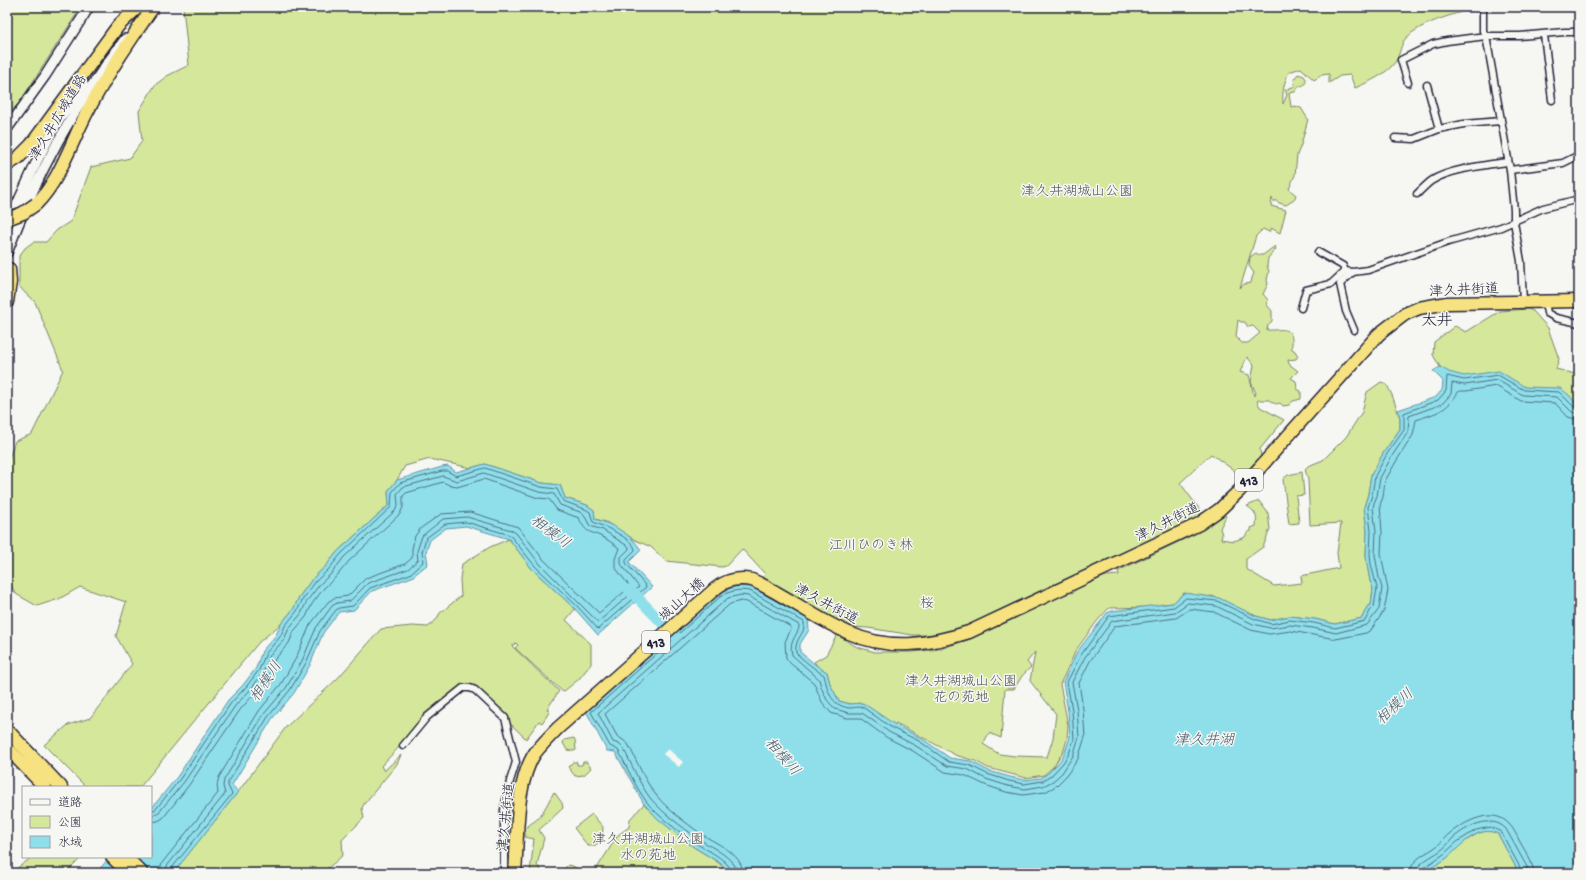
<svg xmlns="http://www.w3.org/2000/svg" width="1586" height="880" font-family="'Gochi Hand','Klee One',sans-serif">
  <rect width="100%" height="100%" fill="#f6f6f2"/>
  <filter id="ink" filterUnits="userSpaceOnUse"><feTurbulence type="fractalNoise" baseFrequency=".025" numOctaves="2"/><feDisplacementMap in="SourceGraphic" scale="8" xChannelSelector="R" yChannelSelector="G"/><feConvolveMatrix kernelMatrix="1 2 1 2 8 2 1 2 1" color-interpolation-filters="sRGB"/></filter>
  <g filter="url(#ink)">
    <path fill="#d4e79b" stroke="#7b846b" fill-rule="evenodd" d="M 7,7 L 81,7 L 20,102 L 7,115 Z
      M 183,7 L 1471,7 L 1471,9 C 1452,15 1420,23 1406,38 C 1401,43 1400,54 1396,61 C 1387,74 1369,82 1355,88 L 1350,75 L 1340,76 L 1329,83 L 1329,74 L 1322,75 L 1314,80 L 1301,68 L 1289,72 C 1284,82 1282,92 1283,104 L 1287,95 L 1285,90 L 1295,86 L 1294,79 L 1298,74 L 1304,76 L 1306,79 C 1306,84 1304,86 1299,86 L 1295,92 L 1289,93 L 1291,107 L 1295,106 L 1301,108 L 1308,119 L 1301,145 L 1297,155 L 1295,175 L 1289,189 L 1296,195 L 1294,200 L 1286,205 L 1279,203 L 1277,201 L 1273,201 L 1272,198 L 1271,206 L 1286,210 L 1280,233 L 1271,228 L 1269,232 L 1263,229 L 1256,236 L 1240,288 L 1244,284 L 1251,283 L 1252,278 L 1254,273 L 1249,266 L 1250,257 L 1256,253 L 1259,255 L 1263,255 L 1275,246 L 1276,249 L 1268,258 L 1267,266 L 1269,271 L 1267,280 L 1268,284 L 1263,294 L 1268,300 L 1267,305 L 1272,311 L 1272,321 L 1268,325 L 1267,330 C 1276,331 1291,325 1292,339 C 1293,342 1291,345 1292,349 L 1295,351 L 1298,356 L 1296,359 L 1288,360 L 1289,364 L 1298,371 L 1291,378 L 1296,381 L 1297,389 L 1301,391 L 1301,399 L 1293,401 L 1289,405 L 1283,406 L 1280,403 C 1275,405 1273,403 1269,400 L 1259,400 L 1257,401 L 1260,407 L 1284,420 L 1260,449 L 1261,456 L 1242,476 L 1211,454 L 1180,483 L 1204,515 L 966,626 L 941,634 L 928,635 L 913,635 L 868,628 L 849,627 L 845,625 L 763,579 L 765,574 L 742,549 L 726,566 L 722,567 L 666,561 L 651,547 L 635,540 L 606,522 L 595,519 L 594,510 L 587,505 L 565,498 L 560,485 L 542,483 L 485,464 L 471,468 L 430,459 L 405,466 L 397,480 L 388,491 L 389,505 L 338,551 L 325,567 L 313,578 L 299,597 L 294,608 L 281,624 L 259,642 L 140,787 L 86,787 L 44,745 L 68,725 L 90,718 L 132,664 L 116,636 L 126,602 L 80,587 L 59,599 L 37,606 L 16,594 L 7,578 L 7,535 L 10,523 L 8,461 L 15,441 L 32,434 L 63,370 L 35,302 L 26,294 L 19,286 L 19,256 L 25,248 L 33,242 L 46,242 L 57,230 L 71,221 L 91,167 L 130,158 L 142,141 L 139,111 L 155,85 L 167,76 L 189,65 ZM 1238,320 L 1241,322 L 1245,322 L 1248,327 L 1253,326 L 1260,333 L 1248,343 L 1242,343 L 1236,337 ZM 1247,357 L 1254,365 L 1251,382 L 1256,393 L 1254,396 L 1249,375 L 1240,372 Z
      M 1528,309 L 1533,311 L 1548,328 L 1559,359 L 1556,369 L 1579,375 L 1579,410 L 1524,387 L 1462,377 L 1447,372 L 1440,367 L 1433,355 L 1434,342 L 1455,326 L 1466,332 L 1500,311 Z
      M 1381,382 L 1387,385 L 1392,395 L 1400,418 L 1400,429 L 1384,452 L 1371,475 L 1368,494 L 1364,507 L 1367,531 L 1366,555 L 1367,564 L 1370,581 L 1373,588 L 1371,605 L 1367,607 L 1362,618 L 1335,624 L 1315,619 L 1290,616 L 1271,620 L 1256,616 L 1212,596 L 1205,597 L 1184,593 L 1173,603 L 1163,604 L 1151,607 L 1109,608 L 1098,620 L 1076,650 L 1064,676 L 1060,684 L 1068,725 L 1067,739 L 1064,750 L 1054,766 L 1044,775 L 1026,778 L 988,768 L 975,761 L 955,755 L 896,723 L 894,725 L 862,703 L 850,704 L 839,701 L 830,684 L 827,672 L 819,668 L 814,662 L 826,655 L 837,635 L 857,647 L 875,652 L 913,652 L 940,649 L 973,638 L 1063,595 L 1074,592 L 1074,590 L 1106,576 L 1119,575 L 1118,571 L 1199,532 L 1224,514 L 1226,516 L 1220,528 L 1222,535 L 1221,539 L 1234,541 L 1245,537 L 1247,533 L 1251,531 L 1251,528 L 1256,526 C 1257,516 1257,513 1247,506 L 1259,501 L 1268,513 L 1270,529 L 1263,547 L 1246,559 L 1246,569 L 1274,586 L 1302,583 L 1301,576 L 1339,568 L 1337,553 L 1341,523 L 1310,525 L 1308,480 L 1305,469 L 1308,466 L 1323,460 L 1346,437 L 1362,412 L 1367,392 ZM 1035,652 L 1030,681 L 1056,714 L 1053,738 L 1047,757 L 1015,756 L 999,754 L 983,744 L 989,733 L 1001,738 L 1005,689 L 1014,689 L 1022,676 L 1031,667 L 1027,662 Z
      M 1302,472 L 1304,495 L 1296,496 L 1299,523 L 1289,524 L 1283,479 L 1288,475 Z
      M 509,539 L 532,569 L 575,609 L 566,620 L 591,644 L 591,664 L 579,679 L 563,692 L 515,648 L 518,645 L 516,643 L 512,646 L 559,691 L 547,709 L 550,711 L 542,723 L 539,721 L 526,739 L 472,686 L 463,685 L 432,709 L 401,745 L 381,766 L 384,771 L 401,755 L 397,764 L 364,804 L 362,808 L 364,818 L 342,840 L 343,855 C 337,860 329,869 320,872 C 311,876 292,870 282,869 L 277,873 L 173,873 L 238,792 L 286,727 L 338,678 L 381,629 L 412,626 L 428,627 L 436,620 L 440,613 L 461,596 L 460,579 L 462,564 L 490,547 Z
      M 574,738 L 575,740 L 576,750 L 574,751 L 567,750 L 563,743 L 564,740 Z
      M 573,762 L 577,762 L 577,765 L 582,765 L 583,762 L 587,762 L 591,768 L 584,775 L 575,776 L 568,767 Z
      M 554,792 L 562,803 L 563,808 L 539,830 L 544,838 L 537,865 L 543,873 L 530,873 L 534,839 L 525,837 C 524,823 533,825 539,817 C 545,810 549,800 554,792 Z
      M 644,804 C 658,819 674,832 691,845 C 705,855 717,859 729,873 L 594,873 L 618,835 L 629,827 L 630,819 Z
      M 592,814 L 603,827 L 602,840 L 594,846 L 588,846 L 574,828 Z
      M 1485,831 L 1492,831 L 1498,834 L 1519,873 L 1423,873 L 1447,858 L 1459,845 L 1477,834 Z
      M 32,857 L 82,857 L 66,873 L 11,873 Z
      M 568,865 L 575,867 L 580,873 L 562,873 L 565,868 Z"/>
    <path fill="#8fdfeb" stroke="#6393a5" d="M 1440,367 L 1449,372 L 1464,376 L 1499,371 L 1525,387 L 1560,388 L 1569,395 L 1579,407 L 1579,873 L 1519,873 L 1498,834 C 1478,824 1461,846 1447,858 C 1440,863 1431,868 1423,873 L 729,873 L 720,863 L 692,846 L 658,819 L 644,804 L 615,752 L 607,751 L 586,711 L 669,639 L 668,638 C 682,625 710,596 726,589 C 734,586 742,586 751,587 L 808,619 L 809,630 L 800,644 L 800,652 C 809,659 817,667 827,672 L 830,684 L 839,701 L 850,704 L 862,703 L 866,705 L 894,724 L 921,738 L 950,758 L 970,761 L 989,771 L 1010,777 L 1024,780 L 1041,778 L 1048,773 L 1060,761 L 1065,752 L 1070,737 L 1068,711 L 1063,682 L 1077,652 L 1107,613 L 1112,611 L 1173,603 L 1184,593 L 1219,598 L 1256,616 L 1271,620 L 1290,616 L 1315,619 L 1335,624 L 1362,618 L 1367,607 L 1371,605 L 1373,588 L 1370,581 L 1367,564 L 1366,555 L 1367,531 L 1364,507 L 1368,494 L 1371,475 L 1384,452 L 1400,429 L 1400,418 L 1398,410 L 1436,397 L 1442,390 L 1443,381 L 1433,371 Z
      M 485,464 L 542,483 L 560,485 L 565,498 L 587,505 L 594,510 L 595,519 C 613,524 632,535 641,550 L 629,562 L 652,587 L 598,635 L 575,609 L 532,569 L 509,539 L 466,526 L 446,528 L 430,540 L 426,552 L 428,564 L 412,577 L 372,591 L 354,610 L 339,612 L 323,633 L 310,665 L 294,693 L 272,719 L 232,785 L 238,792 L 174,872 L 172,873 L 96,873 L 110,857 L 151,857 L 151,809 L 177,777 L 228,700 L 243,685 L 256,668 L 262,651 L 276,635 L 281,624 L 294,608 L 299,597 L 313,578 L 325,567 L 338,551 L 389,505 L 388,491 L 397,480 L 442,467 L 448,466 L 456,472 Z"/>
    <path fill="#f6f6f2" d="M 668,749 L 683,762 L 679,767 L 663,754 Z"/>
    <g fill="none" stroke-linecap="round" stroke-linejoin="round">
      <path stroke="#4e6e81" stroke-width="1" d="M 151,811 L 156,809 L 180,779 L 231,703 L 246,687 L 259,670 L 266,653 L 280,637 L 285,626 L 297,611 L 303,599 L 316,581 L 328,570 L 341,554 L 391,507 L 392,492 L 400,483 L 442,471 L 447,471 L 456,476 L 485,468 L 541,487 L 557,489 L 563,501 L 585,509 L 590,512 L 593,522 C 604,526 634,539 635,550 L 626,559 L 626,563 L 645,585 L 646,587 L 598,629 L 578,607 L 535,566 L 510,535 L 466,522 L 445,524 L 426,538 L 422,552 L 423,562 L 410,574 L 370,588 L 353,606 L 339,608 L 336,610 L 320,631 L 306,663 L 290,690 L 268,717 L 228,782 L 228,786 L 232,794 L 171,869 L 170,873
        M 151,816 L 159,812 L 184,782 L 235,706 L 250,690 L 263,673 L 270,655 L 284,640 L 289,628 L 301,614 L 307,601 L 320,584 L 332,573 L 344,557 L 395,511 L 398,505 L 397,494 L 403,487 L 443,476 L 457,481 L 484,473 L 539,492 L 554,494 L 560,505 L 583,513 L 590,526 L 603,530 L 629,547 L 629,549 L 621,557 L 621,564 L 639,587 L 598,622 L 539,563 L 516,533 L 511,530 L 467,517 L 443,519 L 422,536 L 417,551 L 418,560 L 408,569 L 368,583 L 350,601 L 337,603 L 332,606 L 316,628 L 302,661 L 286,688 L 264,714 L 224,780 L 223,786 L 225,794 L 167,866 L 165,873
        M 151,822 L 158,821 L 163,818 L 189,785 L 240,710 L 254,694 L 268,676 L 275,659 L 289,643 L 294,631 L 306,617 L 312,604 L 324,588 L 336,577 L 349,561 L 400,514 L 403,507 L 403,496 L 406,493 L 443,482 L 451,486 L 457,487 L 484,479 L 538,498 L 549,499 L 557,510 L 579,518 C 586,533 587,530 600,536 C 607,539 614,544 619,548 L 615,559 L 615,567 L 630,587 L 599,613 L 543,559 L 518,527 L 470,512 L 441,514 L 421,528 L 415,536 L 412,549 L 412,558 L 405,564 L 366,578 L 348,596 L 334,598 L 328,602 L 310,625 L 296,658 L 281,684 L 259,711 L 219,777 L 217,785 L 218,793 L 162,863 L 159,873
        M 732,873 C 730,860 705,849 695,843 C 679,831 658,817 646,801 C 635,786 627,767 618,750 L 610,746 L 591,712 L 720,597 C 729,591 738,589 750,591 L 804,622 C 806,635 794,637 796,653 C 802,659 817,671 824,675 C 828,691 830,705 849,708 C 854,708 859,706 864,708 L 892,728 L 919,741 L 949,762 L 969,765 L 987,774 L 1009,781 L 1024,784 L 1043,781 L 1051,776 L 1063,763 L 1069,754 L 1074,739 L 1072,710 L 1067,682 L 1081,655 L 1109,616 L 1174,607 L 1186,598 L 1217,601 L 1255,619 L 1271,624 L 1290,620 L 1314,623 L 1335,628 L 1365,621 L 1370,611 L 1374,607 L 1377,588 L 1371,564 L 1370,554 L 1371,531 L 1368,507 L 1372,495 L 1375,476 L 1387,454 L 1404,430 L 1404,413 L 1438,400 L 1446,391 L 1447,376 L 1464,380 L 1498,375 L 1524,390 L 1559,392 L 1575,408 L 1579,409
        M 737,873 C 736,857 708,846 696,837 C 681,826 664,814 651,799 C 639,784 632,764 623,748 L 619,744 L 613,742 L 598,713 L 728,598 L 741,595 L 748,596 L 799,625 C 800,634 788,639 792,655 L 819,679 L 821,687 L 827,700 L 835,709 L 849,713 L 862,713 L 889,732 L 916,746 L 947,766 L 967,769 L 986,779 L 1008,786 L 1025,789 L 1043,786 L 1053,781 L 1062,773 L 1073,756 L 1079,737 L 1077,710 L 1072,682 L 1085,657 L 1112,621 L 1175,612 L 1188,603 L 1216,606 L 1253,624 L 1270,628 L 1290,625 L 1313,628 L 1336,633 L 1367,625 L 1379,609 L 1382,588 L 1379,578 L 1375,555 L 1376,531 L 1373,508 L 1374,503 L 1377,496 L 1380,478 L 1392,456 L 1408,432 L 1409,416 L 1442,404 L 1451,394 L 1452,383 L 1465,385 L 1497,380 L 1523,395 L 1557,397 L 1572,412 L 1579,414
        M 743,873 C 742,852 714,843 700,833 C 685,822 668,810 656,795 C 644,780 637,761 628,744 L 623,740 L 617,736 L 605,714 L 730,604 L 741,601 L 747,602 L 791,627 L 791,629 L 785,642 L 786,658 L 790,663 L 814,683 L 822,702 L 831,713 L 847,718 L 860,718 L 886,737 L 913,751 L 945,772 L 964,775 L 985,785 L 1006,792 L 1023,795 L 1045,792 L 1056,786 L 1066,776 L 1078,759 L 1085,737 L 1083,709 L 1079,683 L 1090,661 L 1115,626 L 1176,618 L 1190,609 L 1214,612 L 1251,630 L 1269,634 L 1291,631 L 1336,639 L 1366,633 L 1371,630 L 1384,611 L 1388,590 L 1381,554 L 1382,532 L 1380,505 L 1383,497 L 1385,481 L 1397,460 L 1413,435 L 1416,420 C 1438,412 1446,412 1459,391 L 1466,391 L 1496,386 L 1521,401 L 1555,403 L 1568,417 L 1579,420
        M 1410,873 C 1411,858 1427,854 1437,846 C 1442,842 1445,837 1450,833 C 1465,822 1493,806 1509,824 C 1514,829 1517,836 1520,842 C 1525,851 1533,862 1534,873
        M 1416,873 C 1417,862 1432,857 1440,851 C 1445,848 1449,842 1453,838 C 1466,827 1491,813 1506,829 L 1527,867 L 1528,873
        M 1421,873 L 1423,868 L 1444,854 L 1457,842 L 1476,830 L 1491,827 L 1501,832 L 1523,873"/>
      <path stroke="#8fdfeb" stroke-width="11" d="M 629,590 L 637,597 L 675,636"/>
      <g stroke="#22223b" stroke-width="9">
        <path id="street" d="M 1483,7 L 1483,31 L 1486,36 L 1510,170 L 1514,210 L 1514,222 L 1521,261 L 1523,302
          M 1544,35 L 1552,100
          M 1408,83 L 1401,60 L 1433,44 L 1447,41 L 1486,36 L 1520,36 L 1564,32 L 1579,32
          M 1427,85 L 1439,129
          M 1395,138 L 1414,139 L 1439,129 L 1464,124 L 1501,121
          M 1510,170 L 1563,163 L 1579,155
          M 1417,194 C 1421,190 1426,185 1431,181 C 1449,169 1486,165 1508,162
          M 1318,252 L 1343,266 L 1345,271
          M 1353,272 L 1340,284 L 1346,311 L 1354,330
          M 1545,302 L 1547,313 L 1556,318 L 1579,323
          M 1301,308 L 1306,290 L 1331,284 L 1345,271 L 1353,272 L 1368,270 L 1448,242 L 1501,227 L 1543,208 L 1579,199
          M 403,746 L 427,717 L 463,688 L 470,688 L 475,690 L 505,718 L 516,762 L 510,781 L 504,810 L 504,873"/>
      </g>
      <g stroke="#22223b" stroke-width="12">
        <path id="secondary" d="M 7,129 L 45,76 L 89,7
          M 7,226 L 36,163 L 56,125 L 83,83
          M 7,253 C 36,175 75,104 125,39"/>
      </g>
      <g stroke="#22223b" stroke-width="15">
        <path id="highway" d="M 7,165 L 18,158 L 31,145 L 118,26 L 138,7
          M 36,204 C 61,180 73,136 91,105 C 109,71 131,39 153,7
          M 7,302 L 10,282 L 9,269
          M 7,730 L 61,787
          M 7,748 L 45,787
          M 112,857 L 128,873
          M 126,857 L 142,873
          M 515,873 C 518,837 515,783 535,753 C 542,744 550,736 558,728 L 715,589 C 726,580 737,577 752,580 C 786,595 815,619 849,633 C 889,651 929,645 969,632 L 1199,524 L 1219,510 L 1239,491 L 1379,334 L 1405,314 L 1419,308 L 1447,303 L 1579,301"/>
      </g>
      <use href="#street" stroke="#f6f6f2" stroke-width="6"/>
      <use href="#secondary" stroke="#f6f6f2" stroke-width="9"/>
      <use href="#highway" stroke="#f7e281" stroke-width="12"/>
      <g stroke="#22223b" stroke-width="15" stroke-linecap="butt">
        <path id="highway-bridge" d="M 7,219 L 23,213 L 36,204"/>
      </g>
      <use href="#highway-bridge" stroke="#f7e281" stroke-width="12"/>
    </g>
  </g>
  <g text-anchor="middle" stroke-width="3" stroke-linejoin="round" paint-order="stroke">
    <g fill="#f6f6f2" stroke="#626272" stroke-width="1">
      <rect x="1235" y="469" width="28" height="22" rx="3"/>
      <rect x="642" y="631" width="28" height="22" rx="3"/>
    </g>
    <g font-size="13" font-weight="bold" fill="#22223b">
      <text x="1249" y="485">413</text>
      <text x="656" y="647">413</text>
    </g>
    <g font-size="14" fill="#22223b" stroke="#f6f6f2">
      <text transform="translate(57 117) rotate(-59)" y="5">津久井広域道路</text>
      <text transform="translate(1464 289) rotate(-3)" y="5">津久井街道</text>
      <text transform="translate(1167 521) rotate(-27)" y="5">津久井街道</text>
      <text transform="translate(681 599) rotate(-42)" y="5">城山大橋</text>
      <text transform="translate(827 603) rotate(28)" y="5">津久井街道</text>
      <text transform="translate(505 817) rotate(-84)" y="5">津久井街道</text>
    </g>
    <g font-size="14" fill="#4e5353" stroke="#f6f6f2">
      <text x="1077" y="195">津久井湖城山公園</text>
      <text x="871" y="549">江川ひのき林</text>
      <text x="927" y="607">桜</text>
      <text x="961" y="685">津久井湖城山公園<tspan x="961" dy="16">花の苑地</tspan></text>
      <text x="648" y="843">津久井湖城山公園<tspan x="648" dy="16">水の苑地</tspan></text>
    </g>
    <g font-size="15" font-style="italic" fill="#435b70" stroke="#f6f6f2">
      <text transform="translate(551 531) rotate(37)" y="5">相模川</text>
      <text transform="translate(265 681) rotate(-56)" y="5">相模川</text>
      <text transform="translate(1394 706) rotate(-43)" y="5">相模川</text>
      <text x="1204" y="744">津久井湖</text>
      <text transform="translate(783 756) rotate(49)" y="5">相模川</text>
    </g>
    <g font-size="16" fill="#22223b" stroke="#f6f6f2">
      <text x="1437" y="325">太井</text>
    </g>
  </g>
  <rect width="1586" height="880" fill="none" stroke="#f6f6f2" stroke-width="24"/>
  <rect x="12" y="12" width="1562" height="856" fill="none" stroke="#22223b" stroke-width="1.5" filter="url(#ink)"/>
  <rect x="22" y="786" width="130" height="72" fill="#f6f6f2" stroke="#a1a1a9"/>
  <rect x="30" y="799" width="20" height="6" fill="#f6f6f2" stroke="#a1a1a9"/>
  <text x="58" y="806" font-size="12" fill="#22223b">道路</text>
  <rect x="30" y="816" width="20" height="12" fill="#d4e79b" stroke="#a1a1a9"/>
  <text x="58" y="826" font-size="12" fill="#22223b">公園</text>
  <rect x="30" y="836" width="20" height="12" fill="#8fdfeb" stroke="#a1a1a9"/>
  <text x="58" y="846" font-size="12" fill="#22223b">水域</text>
</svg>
